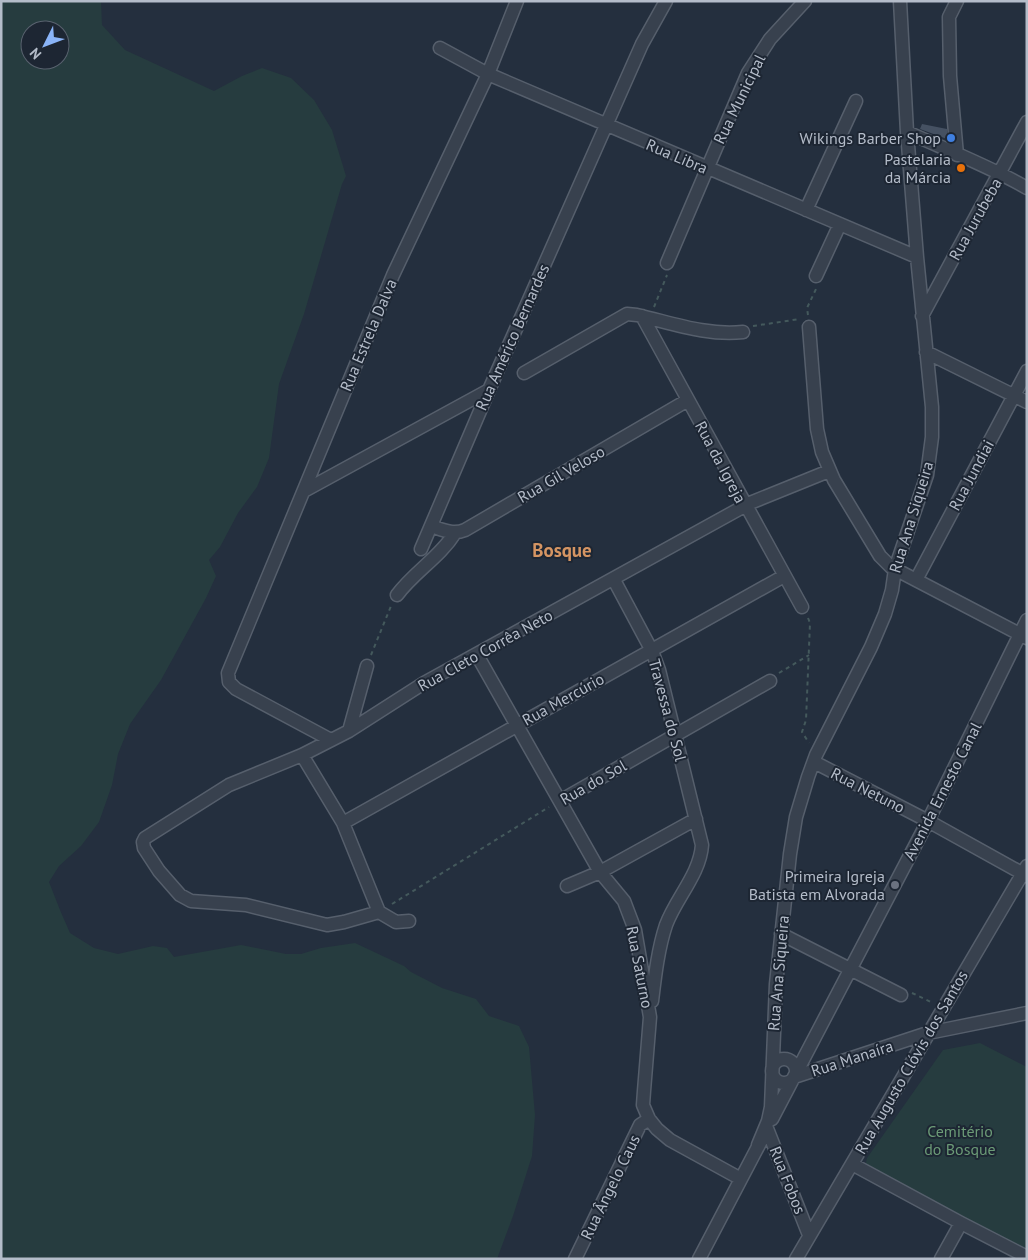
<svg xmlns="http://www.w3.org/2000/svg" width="1028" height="1260" font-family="'PT Sans',sans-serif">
  <rect width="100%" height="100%" fill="#242f3e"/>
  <path fill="#263c3f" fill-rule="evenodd" d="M 1,1 L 101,1 L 102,25 L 125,50 L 214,91 L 242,76 L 262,68 L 291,78 L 314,100 L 332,130 L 346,176 L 342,184 L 304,314 L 279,384 L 269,458 L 257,487 L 238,513 L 220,547 L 209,560 L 216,576 L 206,598 L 161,680 L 130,724 L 118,754 L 112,785 L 99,822 L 81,846 L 59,866 L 49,882 L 60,910 L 70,933 L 94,948 L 118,954 L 153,946 L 167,948 L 174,957 L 241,945 L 286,954 L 301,954 L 321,948 L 355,943 L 404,966 L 411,972 L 442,988 L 476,999 L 489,1016 L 519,1026 L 529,1047 L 535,1115 L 532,1156 L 513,1216 L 497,1259 L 1,1259 ZM 30,30 L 60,30 L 60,60 L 30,60 Z
    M 980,1043 L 1027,1067 L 1027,1252 L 869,1168 L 866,1163 L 867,1158 L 943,1050 Z"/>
  <path fill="#455162" d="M 922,124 L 947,129 L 947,139 L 920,129 Z"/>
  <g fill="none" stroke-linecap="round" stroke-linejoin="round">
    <g stroke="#565f6c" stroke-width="15">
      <path id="minor" d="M 440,48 L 488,74 L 917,257
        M 907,132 C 947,150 989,166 1027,188
        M 957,155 L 950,76 L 949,17 L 957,1
        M 806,210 L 856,101
        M 667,263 L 748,73 L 770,39 L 805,1
        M 816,276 L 840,224
        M 642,316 L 802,607
        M 922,316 L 1027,122
        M 809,327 L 817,429 L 822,452 L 834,480 L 880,556 L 891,567 L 1027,638
        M 926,352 L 1027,402
        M 524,373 L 627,314 L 637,315 C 672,323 707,336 743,332
        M 304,491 L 489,390
        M 431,526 C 443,530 453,535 465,530 L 688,400
        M 421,549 L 489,390 L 642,44 L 666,1
        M 614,580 L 652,651 L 659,670 L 702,845 C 700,874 676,898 666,925 C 658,949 655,976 652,1001
        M 916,580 L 1027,371
        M 397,595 C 414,572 440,557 455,533
        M 477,655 L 600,872 L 624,901 L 635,930 L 650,1017 L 644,1091 L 643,1105 L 649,1119 L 657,1129 L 670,1140 L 741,1179
        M 349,731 L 367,666
        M 331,740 L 236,689 L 229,682 L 228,673 L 393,275 L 488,74 L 517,1
        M 302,755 L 343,823 L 379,912
        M 814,762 L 928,821 L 1027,876
        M 560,801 L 770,681
        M 343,823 L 784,576
        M 567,886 L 600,872 L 696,819
        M 379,912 L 344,922 L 327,925 L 246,905 L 191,901 L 180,895 L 159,871 L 144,848 L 143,842 L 145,838 L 229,785 L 302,755 L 349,731 L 424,683 L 750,503 L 829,471
        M 379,912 L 396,922 L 409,921
        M 781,934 L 901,995
        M772 1071a12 12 0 1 1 24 0a12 12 0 1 1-24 0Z
        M 794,1077 L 928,1033 L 1027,1013
        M 772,1119 L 928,821 L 1027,620
        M 766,1126 L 809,1235
        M 758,1145 L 768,1121 L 771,1107 L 776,984 L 790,854 L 796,817 L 808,777 L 816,755 L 871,647 L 885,614 L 892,590 L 895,569 L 927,475 L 932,437 L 932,407 L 917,257 L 907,132 L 900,1
        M 852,1164 L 961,1223 L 1027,1257
        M 575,1259 L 640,1125 L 649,1119
        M 699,1259 L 762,1139
        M 796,1259 L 1027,866
        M 941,1259 L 961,1223"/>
    </g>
    <path stroke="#44595c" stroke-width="2" stroke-dasharray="4 4" stroke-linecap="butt" d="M 654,307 L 667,275
      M 808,315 L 807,308 L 816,289
      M 753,326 L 800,319
      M 808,618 L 810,623 L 806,720 L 802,732 L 809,743
      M 371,655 L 391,606
      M 779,673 L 809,655
      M 392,904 L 549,807
      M 912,993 L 933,1003"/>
    <use href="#minor" stroke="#38414e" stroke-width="12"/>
  </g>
  <circle fill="#3f7fe0" stroke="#1d2633" stroke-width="2" cx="951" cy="138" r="5"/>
  <circle fill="#e8710a" stroke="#1d2633" stroke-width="2" cx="961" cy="168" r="5"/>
  <circle fill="#6b7280" stroke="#1d2633" stroke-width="2" cx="895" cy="885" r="5"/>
  <g text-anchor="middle" stroke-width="4" stroke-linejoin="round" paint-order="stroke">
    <g font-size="16" fill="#b4bcc9" stroke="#1d2633">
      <text transform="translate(739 99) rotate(-64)" y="6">Rua Municipal</text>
      <text transform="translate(677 156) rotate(23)" y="6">Rua Libra</text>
      <text transform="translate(975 219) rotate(-61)" y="6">Rua Jurubeba</text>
      <text transform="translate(368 335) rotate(-67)" y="6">Rua Estrela Dalva</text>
      <text transform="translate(512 337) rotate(-66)" y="6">Rua Américo Bernardes</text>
      <text transform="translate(721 462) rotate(62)" y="6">Rua da Igreja</text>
      <text transform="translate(561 474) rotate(-30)" y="6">Rua Gil Veloso</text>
      <text transform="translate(971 475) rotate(-62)" y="6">Rua Jundiai</text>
      <text transform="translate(911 517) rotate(-73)" y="6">Rua Ana Siqueira</text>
      <text transform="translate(485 650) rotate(-29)" y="6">Rua Cleto Corrêa Neto</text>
      <text transform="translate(563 699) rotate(-29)" y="6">Rua Mercúrio</text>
      <text transform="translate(668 710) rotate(75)" y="6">Travessa do Sol</text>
      <text transform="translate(593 782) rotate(-30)" y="6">Rua do Sol</text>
      <text transform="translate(868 790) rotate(27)" y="6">Rua Netuno</text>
      <text transform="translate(942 791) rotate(-63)" y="6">Avenida Ernesto Canal</text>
      <text transform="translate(640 967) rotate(79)" y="6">Rua Saturno</text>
      <text transform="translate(778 973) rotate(-85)" y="6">Rua Ana Siqueira</text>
      <text transform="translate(852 1058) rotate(-18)" y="6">Rua Manaíra</text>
      <text transform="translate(911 1062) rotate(-60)" y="6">Rua Augusto Clóvis dos Santos</text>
      <text transform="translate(788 1180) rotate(68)" y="6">Rua Fobos</text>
      <text transform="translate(610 1187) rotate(-64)" y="6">Rua Ângelo Caus</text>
    </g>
    <g font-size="16" fill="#b4bcc9" stroke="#1d2633" text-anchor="end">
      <text x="941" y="144">Wikings Barber Shop</text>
      <text x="951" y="165">Pastelaria<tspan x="951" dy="18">da Márcia</tspan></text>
      <text x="885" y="882">Primeira Igreja<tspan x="885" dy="18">Batista em Alvorada</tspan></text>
    </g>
    <g font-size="16" fill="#6b9a76" stroke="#1d2633">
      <text x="960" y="1137">Cemitério<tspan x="960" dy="18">do Bosque</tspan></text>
    </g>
    <g font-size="19" font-weight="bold" fill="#d59563" stroke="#1d2633">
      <text x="562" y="557">Bosque</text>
    </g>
  </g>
  <rect width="1028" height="1260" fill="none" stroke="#b4bcc9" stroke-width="5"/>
  <g transform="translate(45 45) rotate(228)"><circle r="24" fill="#1d2633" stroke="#59626f"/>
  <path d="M0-4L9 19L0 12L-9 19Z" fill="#8ab4f8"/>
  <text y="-8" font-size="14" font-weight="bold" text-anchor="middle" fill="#b4bcc9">N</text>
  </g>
</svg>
